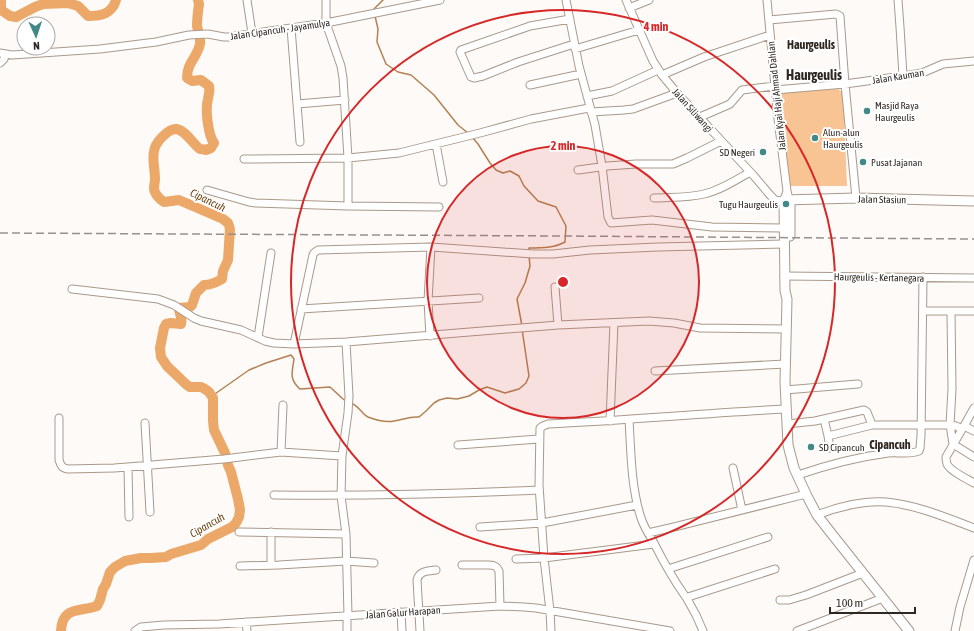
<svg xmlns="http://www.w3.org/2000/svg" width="974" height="631" font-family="'Asap Condensed',sans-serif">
  <rect width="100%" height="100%" fill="#fdfaf7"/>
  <path fill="#f9c494" d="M 838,89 L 843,93 L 847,186 L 790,186 L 780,93 Z"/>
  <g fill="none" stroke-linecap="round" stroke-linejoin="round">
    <path stroke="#b38153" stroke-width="1.5" d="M 374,10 L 374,9 L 383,0
      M 375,16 L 378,29 L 377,42 L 386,64 L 398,72 L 411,75 L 434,95 L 458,125 L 468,133
      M 472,137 L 478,144 L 490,163 L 496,170 L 503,173 L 510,171 L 519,176 L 524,186 L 538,201 L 556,207 L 566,226 L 565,242 C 554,248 542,248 529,248 L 529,252
      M 522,326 L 517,299 L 525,283 L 530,266 L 529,256
      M 212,396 L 249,370 L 266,363 L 291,355 L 294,359 C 292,373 289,379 300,389 L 330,387 L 343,399 L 346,401
      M 351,403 C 359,406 362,414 368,417 C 376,420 386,423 394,421 C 403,420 409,416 419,417 L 426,411 L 434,403 L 439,400 L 447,398 L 457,399 L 469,396 L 479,390 L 487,387 L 505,393 L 519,389 L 526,383 L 529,376 L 522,329"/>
    <path stroke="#eca868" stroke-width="10" d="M 1,0 L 1,10 L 10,16 L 16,17 L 35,7 L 43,4 L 68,3 L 78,6 L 88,16 C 101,16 112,14 116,0
      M 61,631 C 62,606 80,612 97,606 L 100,600 L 103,589 L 106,584 L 110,572 L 115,567 L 125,561 L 141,558 L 151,558 L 166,557 L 171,554 L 201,545 L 208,539 L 232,527 L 236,523 L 239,517 L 240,510 L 238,499 L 231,472 L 228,465 L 225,453 L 214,430 L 213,421 L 213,398 L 209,392 L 205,389 L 201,387 L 190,387 L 187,385 L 167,366 L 161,357 L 160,348 L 164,328 L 166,324 L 171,323 L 181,324 C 183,318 179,314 179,308 L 190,307 L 192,305 L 196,293 L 204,285 C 212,285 217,282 222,279 L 223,271 L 228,260 L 230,229 L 228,223 L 223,219 L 179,200 L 164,202 C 159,199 154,193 154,188 C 154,185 155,182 155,179 C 155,169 152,160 154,151 C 155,143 168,128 177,129 C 186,131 193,144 200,149 C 201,149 206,150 206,150 L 211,148 L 214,143 C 208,135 205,109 208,99 C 209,92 210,93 209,86 L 201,80 L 192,81 L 187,78 C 187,62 197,58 200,44 C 201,37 198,32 197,26 C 197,18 198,11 199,4 L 198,0"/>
    <g stroke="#aa998b" stroke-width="9">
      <path id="minor" d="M 247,0 L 252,33
        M 326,0 L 326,23 L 341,66 L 343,78 L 348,158 L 348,206
        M 566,0 L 579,66 L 595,125 L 602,166 L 608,217 L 611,223 L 652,220 L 712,227 L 784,228
        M 626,0 L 653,61 L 662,75 L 677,93 L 754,176 L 770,195 L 775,200 L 780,201 L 784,200 L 787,191
        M 767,0 L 778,119 L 787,191 L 788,195
        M 898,0 L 900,27 L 903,76
        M 629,8 L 649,0
        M 570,19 L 530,26 L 461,50 L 460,52 L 471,77 L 474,78 L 483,76 L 518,62 L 574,44
        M 769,20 L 836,14 L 840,16 L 845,84 L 856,198
        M 291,28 L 300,142
        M 575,49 L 639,30
        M 0,53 L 12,55 L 100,49 L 156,42 L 189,35 L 208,34 L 224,37 L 229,37 L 326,23 L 440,0
        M 0,63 L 4,59 L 5,54
        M 662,75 L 704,57 L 770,35
        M 530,85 L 581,74
        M 775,90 L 845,84 L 903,76 L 922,73 L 943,64 L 974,61
        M 587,96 L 612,91 L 658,70
        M 297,104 L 345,100
        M 591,112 L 624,110 L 633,109 L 677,93
        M 700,117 L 730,104 L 742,90 L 775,86
        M 436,144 L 443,182
        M 244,159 L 348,158 L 399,153 L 480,133 L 531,119 L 589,108
        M 578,170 L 607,166 L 636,164 L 673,164 L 687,158 L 721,141
        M 207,190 L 249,202 L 256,203 L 348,206 L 439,207
        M 654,198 C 670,197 688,198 704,194 C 721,190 736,180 750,172
        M 784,244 L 658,247 L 590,250 L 553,254 L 533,254 L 431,247 L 318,250 L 314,253 L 313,255 L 294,344 L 346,342 L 558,325 L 649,321 L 674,323 L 700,328 L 786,329
        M 784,276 L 974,278
        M 555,287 L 558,325
        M 72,289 L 158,299 L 174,305 L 194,318 L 201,321 L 241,330 L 265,341 L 274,343 L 294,344
        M 301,309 L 479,298
        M 923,311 L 974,311
        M 951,311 L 952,389 L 950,425 L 953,444 L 974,457
        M 430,336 L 428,301 L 431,247
        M 258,337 L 271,253
        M 346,342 L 349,396 L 348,413 L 342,456 L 341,496 L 346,534 L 348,616
        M 655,371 L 785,364
        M 785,390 L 858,384
        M 974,408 L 964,426 L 974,431
        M 59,418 L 59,460 C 61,466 62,468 68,469 L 114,468 L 128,467 L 224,459 L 281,452 L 342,456
        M 824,419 L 828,436 L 872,425
        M 629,420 C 631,452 631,487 641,518 C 644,527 649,535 654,543 C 663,561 673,579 685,596 L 688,597 L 775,569
        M 610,421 L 614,323
        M 145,423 L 150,512
        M 787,424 L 815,421 L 864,410 L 867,412 L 872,425 L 950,425 L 956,426 L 962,429
        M 964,426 L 946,457 C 946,460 946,461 947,464 C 950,471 967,479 974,483
        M 828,436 L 830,448
        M 458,445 L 539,439
        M 281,452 L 283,405
        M 128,467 L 129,517
        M 733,468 L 742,510
        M 798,475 C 827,465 858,457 888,453 C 898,452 910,455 919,451 L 920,448 L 921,436 L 923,277
        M 274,495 C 362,496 451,494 539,490
        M 817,515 C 837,507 865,500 886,502 C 917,505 945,517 974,528
        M 480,527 L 542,523 L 637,505
        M 239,532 L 346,534
        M 271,532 L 271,565
        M 648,533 L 674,527 L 806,494
        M 516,559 L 544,558 L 654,544
        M 462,565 L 489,565 C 494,565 497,566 499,571 L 500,606
        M 240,566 L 279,565 L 346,561 L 374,563
        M 668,569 L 768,537
        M 686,597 L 696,615 L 703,631
        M 780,600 L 789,600 L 806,595 L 863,573
        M 401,612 L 402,631
        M 347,616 L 347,631
        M 246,622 L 247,631
        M 135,631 L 141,627 L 164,625 L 219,624 L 500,606 L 524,607 L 536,608 L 670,631
        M 420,631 L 417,580 C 419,571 427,571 436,570
        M 551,631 L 550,611 L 544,558 L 539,485 L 540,428 L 543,426 L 548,424 C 628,420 707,413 786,409
        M 797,631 L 883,598
        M 955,631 L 960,607 L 974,560"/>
    </g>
    <g stroke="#aa998b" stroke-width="11">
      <path id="major" d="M 790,236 L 790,200
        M 909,631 L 831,533 L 817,515 L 806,494 L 794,468 L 788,445 L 785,382 L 787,299 L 785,291 L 784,200 L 856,198 L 974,201"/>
    </g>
    <use href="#minor" stroke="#fff" stroke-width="7"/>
    <use href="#major" stroke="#fff" stroke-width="9"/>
    <path stroke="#96918d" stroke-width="1.5" stroke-dasharray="8 4" stroke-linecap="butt" d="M 0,233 L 561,236 L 974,239"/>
  </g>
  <circle cx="563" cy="282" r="136" fill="#d62828" fill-opacity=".12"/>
  <g fill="none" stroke="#d62828" stroke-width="2">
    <circle cx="563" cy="282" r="136"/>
    <circle cx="563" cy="282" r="272"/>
  </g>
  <g fill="#418987" stroke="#fff" stroke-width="1.5">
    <circle cx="867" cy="111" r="4"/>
    <circle cx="815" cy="138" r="4"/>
    <circle cx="763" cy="152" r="4"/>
    <circle cx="863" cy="162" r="4"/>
    <circle cx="786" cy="204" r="4"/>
    <circle cx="811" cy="447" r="4"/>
  </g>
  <g text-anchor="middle" stroke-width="4" stroke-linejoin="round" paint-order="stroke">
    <g font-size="10" fill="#2e2722" stroke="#fff">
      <text transform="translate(280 29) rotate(-8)" y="4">Jalan Cipancuh - Jayamulya</text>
      <text transform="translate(898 76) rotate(-9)" y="4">Jalan Kauman</text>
      <text transform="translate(776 96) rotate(-96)" y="4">Jalan Kyai Haji Ahmad Dahlan</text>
      <text transform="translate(693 110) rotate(48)" y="4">Jalan Siliwangi</text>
      <text transform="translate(882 199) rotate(1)" y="4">Jalan Stasiun</text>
      <text transform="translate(879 277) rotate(1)" y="4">Haurgeulis - Kertanegara</text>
      <text transform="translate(403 612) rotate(-4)" y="4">Jalan Galur Harapan</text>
    </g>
    <g font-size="10" fill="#2e2722" stroke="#fff" text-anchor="start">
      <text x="875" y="109">Masjid Raya<tspan x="875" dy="12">Haurgeulis</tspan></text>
      <text x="823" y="136">Alun-alun<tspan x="823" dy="12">Haurgeulis</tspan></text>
      <text x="755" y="156" text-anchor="end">SD Negeri</text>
      <text x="871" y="166">Pusat Jajanan</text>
      <text x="778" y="208" text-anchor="end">Tugu Haurgeulis</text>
      <text x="819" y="451">SD Cipancuh</text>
    </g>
    <g font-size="11" font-style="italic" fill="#6e4211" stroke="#fff">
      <text transform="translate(208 200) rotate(26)" y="4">Cipancuh</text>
      <text transform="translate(207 525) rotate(-30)" y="4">Cipancuh</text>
    </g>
    <g font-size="12" font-weight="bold" fill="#2e2722" stroke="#fff">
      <text x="811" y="49">Haurgeulis</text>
      <text x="890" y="449">Cipancuh</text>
    </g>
    <g font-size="14" font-weight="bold" fill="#2e2722" stroke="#fff">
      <text x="814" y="80">Haurgeulis</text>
    </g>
  </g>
  <circle cx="563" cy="282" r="6" fill="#d62828" stroke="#fff" stroke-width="2"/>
  <g font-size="12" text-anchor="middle" font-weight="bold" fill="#d62828" stroke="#fff" stroke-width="4" stroke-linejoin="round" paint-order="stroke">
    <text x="656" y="31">4 min</text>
    <text x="563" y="150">2 min</text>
  </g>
  <g transform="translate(36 36) rotate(177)"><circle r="19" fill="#ffffff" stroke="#aba9a7"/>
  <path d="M0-3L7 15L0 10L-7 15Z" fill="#418987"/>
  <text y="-6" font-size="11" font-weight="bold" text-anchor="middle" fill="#2e2722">N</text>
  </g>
  <path d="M830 607v6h85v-6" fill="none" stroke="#2e2722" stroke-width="2"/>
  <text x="836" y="607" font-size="12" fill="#2e2722" stroke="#ffffff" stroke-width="3" paint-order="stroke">100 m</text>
</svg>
